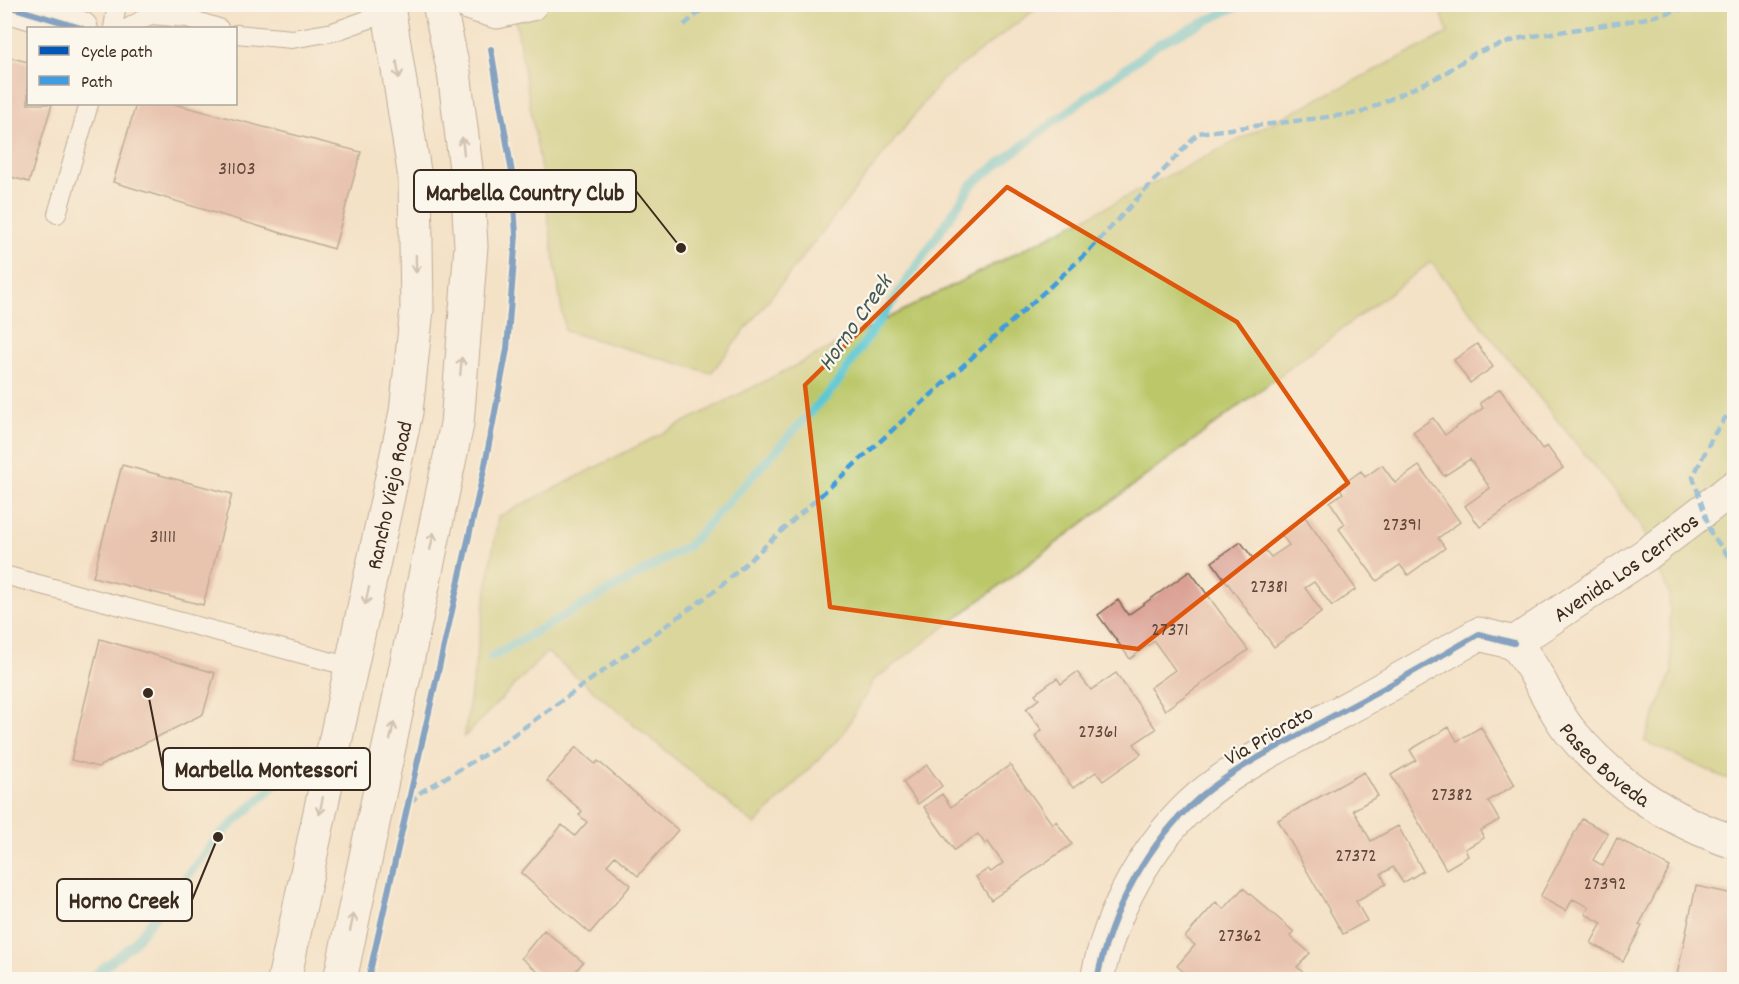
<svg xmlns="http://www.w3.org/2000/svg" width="1739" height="984" font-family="Dekko,sans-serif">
  <rect width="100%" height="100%" fill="#fbf7ec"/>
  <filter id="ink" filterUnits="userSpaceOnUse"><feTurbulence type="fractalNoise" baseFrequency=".0167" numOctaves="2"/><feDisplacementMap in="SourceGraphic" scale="12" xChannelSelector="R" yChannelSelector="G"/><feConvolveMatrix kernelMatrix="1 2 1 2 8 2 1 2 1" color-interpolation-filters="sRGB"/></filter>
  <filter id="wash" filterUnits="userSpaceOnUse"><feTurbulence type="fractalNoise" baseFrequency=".008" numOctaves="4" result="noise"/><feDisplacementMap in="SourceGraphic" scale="24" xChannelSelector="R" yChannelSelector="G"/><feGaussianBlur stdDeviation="1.35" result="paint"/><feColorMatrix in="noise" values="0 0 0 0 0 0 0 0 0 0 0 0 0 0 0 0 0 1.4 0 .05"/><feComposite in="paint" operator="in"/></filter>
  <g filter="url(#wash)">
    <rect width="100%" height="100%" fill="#f4e2c7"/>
    <path fill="#bbc769" stroke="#7b7844" stroke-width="1.5" d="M 513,5 L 1041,5 L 942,80 L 711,373 L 565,331 L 540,164 Z
      M 1441,5 L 1734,5 L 1734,779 L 1725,778 L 1644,741 L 1672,672 L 1669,594 L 1641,525 L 1431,262 L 874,680 L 843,734 L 755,825 L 547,652 L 464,737 L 498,517 L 1448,33 L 1439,6 Z"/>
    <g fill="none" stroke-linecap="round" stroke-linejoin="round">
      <path stroke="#5bc7d3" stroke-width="9" d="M 491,657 L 688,546 L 835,386 L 973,183 L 1158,44 L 1242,4
        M 88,980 L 133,944 L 218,837 L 290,771"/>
    </g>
    <g id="blocks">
      <path fill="#d99d91" d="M 4,56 L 28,62 L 28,104 L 52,104 L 29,182 L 4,175 Z
        M 136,104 L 174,104 L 361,152 L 334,249 L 113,182 Z
        M 1477,344 L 1493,367 L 1470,383 L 1454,360 Z
        M 1500,389 L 1542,449 L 1547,446 L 1563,468 L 1480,527 L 1465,506 L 1490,488 L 1470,459 L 1444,476 L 1413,432 L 1433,418 L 1445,435 L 1483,408 L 1480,403 Z
        M 122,465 L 232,494 L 203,605 L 93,577 Z
        M 1382,465 L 1395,483 L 1419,466 L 1460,522 L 1438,538 L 1445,548 L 1408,575 L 1400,565 L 1377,581 L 1339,529 L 1345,524 L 1330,502 L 1343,493 L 1339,487 L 1361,471 L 1365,477 Z
        M 1305,517 L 1356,589 L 1332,606 L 1314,582 L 1305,588 L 1322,612 L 1274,647 L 1212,562 L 1241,542 L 1254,560 L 1266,551 L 1271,557 L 1289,545 L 1281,534 Z
        M 1190,571 L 1248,650 L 1165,710 L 1150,688 L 1175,670 L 1154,641 L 1130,659 L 1098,615 L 1118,600 L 1128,615 Z
        M 100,639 L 215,673 L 203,714 L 98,767 L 71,760 Z
        M 1077,672 L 1091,690 L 1116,673 L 1156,729 L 1134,744 L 1141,754 L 1103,781 L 1096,772 L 1073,788 L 1035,736 L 1042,730 L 1026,709 L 1039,699 L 1035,694 L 1057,678 L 1061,684 Z
        M 1449,727 L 1457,741 L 1481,727 L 1515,785 L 1488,801 L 1499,820 L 1480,831 L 1484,838 L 1465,849 L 1468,856 L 1446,869 L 1391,775 L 1416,760 L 1410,750 Z
        M 576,747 L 595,764 L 598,761 L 678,830 L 638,876 L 615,856 L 607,865 L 631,885 L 590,933 L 521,873 L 562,825 L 575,836 L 587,822 L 579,815 L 582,811 L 547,781 Z
        M 927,765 L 942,786 L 918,804 L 903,782 Z
        M 1010,765 L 1052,824 L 1056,821 L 1072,844 L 991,900 L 976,877 L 988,869 L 991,872 L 1003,863 L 988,842 L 985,844 L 978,834 L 954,850 L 924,807 L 942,794 L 951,807 Z
        M 1364,772 L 1378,796 L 1353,810 L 1371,841 L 1398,826 L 1423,871 L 1403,883 L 1393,867 L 1381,874 L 1386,884 L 1356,901 L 1367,921 L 1343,934 L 1278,820 Z
        M 1582,819 L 1608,833 L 1593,860 L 1603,866 L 1617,838 L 1670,867 L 1639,925 L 1642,926 L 1623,961 L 1591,943 L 1602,923 L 1585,914 L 1589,907 L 1573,899 L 1566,911 L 1540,897 Z
        M 1696,886 L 1734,894 L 1734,980 L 1676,980 Z
        M 1243,888 L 1294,932 L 1290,936 L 1310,953 L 1297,967 L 1303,972 L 1297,980 L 1193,980 L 1177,966 L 1195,945 L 1185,937 L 1216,902 L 1224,909 Z
        M 544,930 L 583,962 L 569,980 L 548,980 L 521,958 Z"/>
    </g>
  </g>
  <g filter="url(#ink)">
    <use href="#blocks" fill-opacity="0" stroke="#7c6a59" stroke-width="1.5"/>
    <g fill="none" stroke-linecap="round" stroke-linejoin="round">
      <g stroke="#7c6a59" stroke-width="20">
        <path id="lane" d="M 113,28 L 117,4
          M 128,28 L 150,15 L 187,18 L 219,28
          M 236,34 L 292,39 L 333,32 L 389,12
          M 57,214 L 89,104
          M 4,575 L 351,667"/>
      </g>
      <g stroke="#7c6a59" stroke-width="35">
        <g id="street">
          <path d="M 4,5 L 81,28"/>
          <path id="s1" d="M 1514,643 C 1538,669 1548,704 1570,731 C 1611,782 1672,822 1734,842"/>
          <path id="s2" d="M 1514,643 L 1647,554 L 1734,487"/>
          <path d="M 1097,980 C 1110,912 1148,842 1200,797 C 1236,767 1280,746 1320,723 C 1374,694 1426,665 1479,634 L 1514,643"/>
        </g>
      </g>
      <g stroke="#7c6a59" stroke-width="35">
        <g id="secondary">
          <path d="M 470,4 L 497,12 L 531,4"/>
          <path id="s3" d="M 284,980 L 406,412 L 417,309 L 415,178 L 389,12 L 386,4"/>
          <path d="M 340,980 L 457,424 L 471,246 L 467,177 L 454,72 L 439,4"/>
        </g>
      </g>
      <use href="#lane" stroke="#fff" stroke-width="18"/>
      <use href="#street" stroke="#fff" stroke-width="33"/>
      <use href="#secondary" stroke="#fff" stroke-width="33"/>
      <path stroke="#3f9ce0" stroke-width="4.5" stroke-dasharray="9 4.5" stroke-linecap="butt" d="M 684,25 L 709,4
        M 1734,405 L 1713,436 L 1693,477 L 1711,533 L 1734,564
        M 410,803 L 421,792 L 494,749 L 720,587 L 1089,251 L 1198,133 L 1360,113 L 1442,75 L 1475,53 L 1521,38 L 1642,19 L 1704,4"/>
      <g stroke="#fbf7ec" stroke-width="10">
        <path id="cycleway" d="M 4,5 L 81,28
          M 368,980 L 484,470 L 507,349 L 516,235 L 512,173 L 491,49
          M 1097,980 C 1110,912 1148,842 1200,797 C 1236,767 1280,746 1320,723 C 1374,694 1426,665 1479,634 L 1514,643"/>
      </g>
      <use href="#cycleway" stroke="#0057b8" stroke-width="6"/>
    </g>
    <defs><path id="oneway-shaft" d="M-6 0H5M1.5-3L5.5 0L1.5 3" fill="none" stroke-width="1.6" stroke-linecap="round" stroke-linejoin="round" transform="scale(1.5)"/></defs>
    <g stroke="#a79f9a">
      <use href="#oneway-shaft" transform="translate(398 70) rotate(81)"/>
      <use href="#oneway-shaft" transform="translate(463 146) rotate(-97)"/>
      <use href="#oneway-shaft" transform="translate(416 264) rotate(89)"/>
      <use href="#oneway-shaft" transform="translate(461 366) rotate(-85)"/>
      <use href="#oneway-shaft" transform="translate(432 541) rotate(-78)"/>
      <use href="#oneway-shaft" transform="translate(367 596) rotate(103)"/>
      <use href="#oneway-shaft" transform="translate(392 731) rotate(-78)"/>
      <use href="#oneway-shaft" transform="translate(321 806) rotate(102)"/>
      <use href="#oneway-shaft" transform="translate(352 922) rotate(-78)"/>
    </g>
  </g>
  <path d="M0 0H1739V984H0ZM 1007,187 L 1237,322 L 1348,483 L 1138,649 L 830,607 L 805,385 Z" fill="#f4e2c7" fill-opacity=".55" fill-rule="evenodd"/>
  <path fill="none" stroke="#df570d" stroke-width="4.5" stroke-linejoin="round" d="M 1007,187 L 1237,322 L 1348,483 L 1138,649 L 830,607 L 805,385 Z"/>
  <g text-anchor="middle" stroke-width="4.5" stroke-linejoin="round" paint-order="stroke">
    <g font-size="20" fill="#62473b">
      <text x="237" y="174">31103</text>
      <text x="1402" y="530">27391</text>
      <text x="163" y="542">31111</text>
      <text x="1269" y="592">27381</text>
      <text x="1170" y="635">27371</text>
      <text x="1098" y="737">27361</text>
      <text x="1452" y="800">27382</text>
      <text x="1356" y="861">27372</text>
      <text x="1605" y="889">27392</text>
      <text x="1240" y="941">27362</text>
    </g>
    <g font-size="22" fill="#3b2a1e" stroke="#fbf7ec">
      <text dy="8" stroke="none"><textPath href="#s3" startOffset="496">Rancho Viejo Road</textPath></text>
      <text dy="8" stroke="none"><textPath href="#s2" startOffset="135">Avenida Los Cerritos</textPath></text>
      <text transform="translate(1268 734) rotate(-30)" y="8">Via Priorato</text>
      <text dy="8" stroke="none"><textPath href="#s1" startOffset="153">Paseo Boveda</textPath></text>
    </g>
    <g font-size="24" font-style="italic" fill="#455954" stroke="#fbf7ec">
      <text transform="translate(854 322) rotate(-55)" y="8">Horno Creek</text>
    </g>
  </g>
  <path fill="none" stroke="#3b2a1e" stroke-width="2" d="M681 248L636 191M148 693L163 769M218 837L192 900"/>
  <g fill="#3b2a1e" stroke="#fbf7ec" stroke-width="2">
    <circle cx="681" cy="248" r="6"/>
    <circle cx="148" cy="693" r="6"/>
    <circle cx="218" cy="837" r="6"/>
  </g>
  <g fill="#fbf7ec" stroke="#3b2a1e" stroke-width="2">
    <rect x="414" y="170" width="222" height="42" rx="6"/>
    <rect x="163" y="748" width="207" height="42" rx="6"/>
    <rect x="57" y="879" width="135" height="42" rx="6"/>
  </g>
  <g font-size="24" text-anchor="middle" font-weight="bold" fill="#3b2a1e">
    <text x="525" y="200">Marbella Country Club</text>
    <text x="266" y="777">Marbella Montessori</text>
    <text x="124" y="908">Horno Creek</text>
  </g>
  <rect width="1739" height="984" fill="none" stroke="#fbf7ec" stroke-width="24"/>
  <rect x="27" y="27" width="210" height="78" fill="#fbf7ec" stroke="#aea59a" stroke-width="1.5"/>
  <rect x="39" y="46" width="30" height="9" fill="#0057b8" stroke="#aea59a" stroke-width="1.5"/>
  <text x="81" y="57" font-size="18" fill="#3b2a1e">Cycle path</text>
  <rect x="39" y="76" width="30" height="9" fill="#3f9ce0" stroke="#aea59a" stroke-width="1.5"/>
  <text x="81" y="87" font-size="18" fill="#3b2a1e">Path</text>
</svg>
